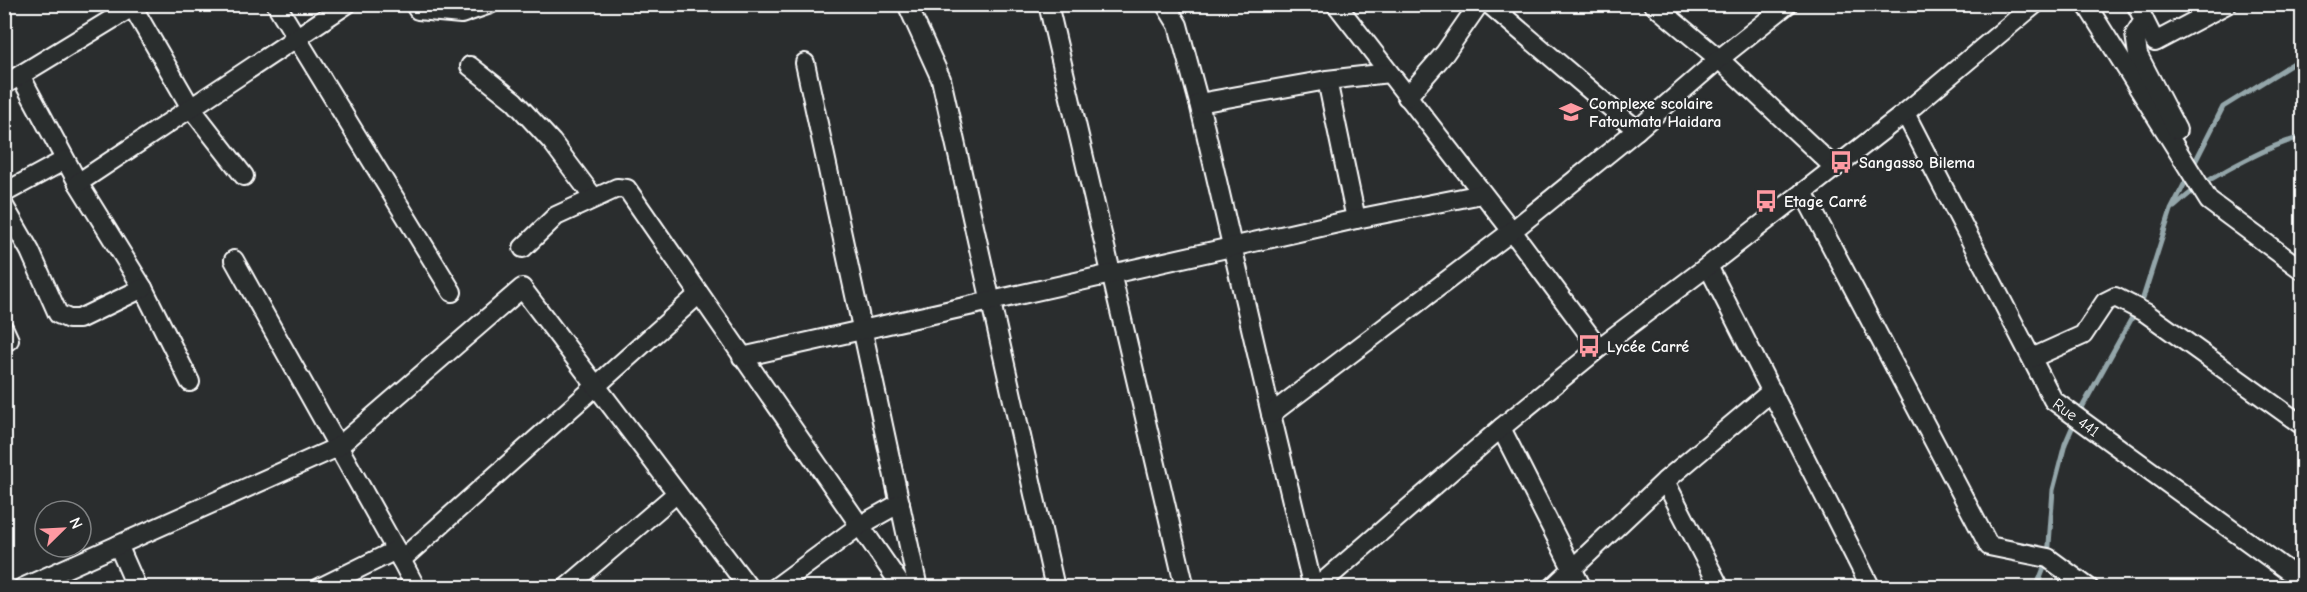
<svg xmlns="http://www.w3.org/2000/svg" width="2307" height="592" font-family="'Comic Neue',sans-serif">
  <rect width="100%" height="100%" fill="#2a2d2e"/>
  <filter id="ink" filterUnits="userSpaceOnUse"><feTurbulence type="fractalNoise" baseFrequency=".0167" numOctaves="2"/><feDisplacementMap in="SourceGraphic" scale="12" xChannelSelector="R" yChannelSelector="G"/><feConvolveMatrix kernelMatrix="1 2 1 2 8 2 1 2 1" color-interpolation-filters="sRGB"/></filter>
  <g filter="url(#ink)">
    <g fill="none" stroke-linecap="round" stroke-linejoin="round">
      <path stroke="#94a6aa" stroke-width="5" d="M 2193,166 L 2223,107 L 2302,58
        M 2174,207 C 2180,202 2186,196 2192,192 C 2211,177 2281,139 2302,138
        M 2079,413 L 2143,298 L 2171,210 L 2189,175
        M 2036,588 L 2048,558 L 2053,490 L 2065,444 L 2075,421"/>
      <g stroke="#fff" stroke-width="22">
        <g id="street">
          <path d="M 131,4 L 191,108 L 244,176"/>
          <path d="M 276,4 L 452,292"/>
          <path d="M 414,4 L 418,10 L 461,14 L 490,4"/>
          <path d="M 907,4 L 941,79 L 1055,588"/>
          <path d="M 1048,4 L 1185,588"/>
          <path d="M 1165,4 L 1178,25 L 1199,103 L 1271,414 L 1313,588"/>
          <path d="M 1336,4 L 1512,231 L 1599,348"/>
          <path d="M 1489,4 L 1637,130"/>
          <path d="M 1653,4 L 1719,59 L 1835,168"/>
          <path d="M 2086,4 L 2209,201 L 2302,270"/>
          <path d="M 2136,4 L 2155,42 L 2227,4"/>
          <path d="M 2144,20 L 2135,34 L 2138,55 L 2177,130"/>
          <path d="M 805,63 L 918,588"/>
          <path d="M 470,66 L 514,101 L 552,142 L 594,198"/>
          <path d="M 21,77 L 78,183 L 143,288 L 190,382"/>
          <path d="M 1327,80 L 1356,219"/>
          <path d="M 4,85 L 137,4"/>
          <path d="M 1407,97 L 1445,53 L 1479,4"/>
          <path d="M 1199,103 L 1327,80 L 1389,73"/>
          <path id="s1" d="M 1905,113 L 2053,400 L 2302,581"/>
          <path d="M 78,183 L 347,4"/>
          <path d="M 1803,192 L 1989,546 L 2048,558 L 2089,588"/>
          <path d="M 4,193 L 65,160"/>
          <path d="M 4,206 L 30,251 L 58,314 L 69,319 L 79,319 L 143,288"/>
          <path d="M 523,248 L 556,216 L 617,188 L 627,189 L 903,588"/>
          <path d="M 234,260 L 396,550"/>
          <path d="M 1708,266 L 1871,588"/>
          <path d="M 4,329 L 9,340"/>
          <path d="M 742,357 L 1356,219 L 1482,194"/>
          <path d="M 2032,358 L 2083,335 L 2105,302 L 2115,297 L 2146,313 L 2302,425"/>
          <path d="M 1271,414 L 1512,231 L 1637,130 L 1719,59 L 1788,4"/>
          <path d="M 1501,428 L 1582,588"/>
          <path d="M 1665,481 L 1720,588"/>
          <path d="M 118,545 L 137,588"/>
          <path d="M 401,560 L 699,294"/>
          <path d="M 22,588 L 338,447 L 522,288 L 749,588"/>
          <path d="M 319,588 L 396,550 L 416,588"/>
          <path d="M 566,588 L 677,493"/>
          <path d="M 775,588 L 859,526 L 900,503"/>
          <path d="M 1316,588 L 1501,428 L 1599,348 L 1708,266 L 1905,113 L 2035,4"/>
          <path d="M 1552,588 L 1665,481 L 1772,391"/>
        </g>
      </g>
      <use href="#street" stroke="#2a2d2e" stroke-width="18"/>
    </g>
  </g>
  <defs>
    <g id="school-bare" transform="scale(1.8)"><path d="M0-5L7-2L0 1L-7-2ZM-4 1L0 2.5L4 1V4Q0 6-4 4Z" fill="#ff9aa2" stroke="#2a2d2e" stroke-width="2.5" paint-order="stroke"/></g>
    <g id="bus-bare" transform="scale(1.8)"><path d="M-5-6H5V4H4V6H2V4H-2V6H-4V4H-5ZM-3.5-4V0h7V-4ZM-3.5 1.2v1.5H-2V1.2ZM2 1.2v1.5H3.5V1.2Z" fill="#ff9aa2" stroke="#2a2d2e" stroke-width="2.5" paint-order="stroke"/></g>
  </defs>
  <g fill-rule="evenodd">
    <use href="#school-bare" x="1571" y="112"/>
    <use href="#bus-bare" x="1841" y="162"/>
    <use href="#bus-bare" x="1766" y="201"/>
    <use href="#bus-bare" x="1589" y="346"/>
  </g>
  <g text-anchor="middle" stroke-width="4.5" stroke-linejoin="round" paint-order="stroke">
    <g font-size="16" font-weight="bold" fill="#fff" stroke="#2a2d2e" text-anchor="start">
      <text x="1589" y="109">Complexe scolaire<tspan x="1589" dy="18">Fatoumata Haidara</tspan></text>
      <text x="1859" y="168">Sangasso Bilema</text>
      <text x="1784" y="207">Etage Carré</text>
      <text x="1607" y="352">Lycée Carré</text>
    </g>
    <g font-size="16" fill="#fff" stroke="#2a2d2e">
      <text dy="6" stroke="none"><textPath href="#s1" startOffset="352">Rue 441</textPath></text>
    </g>
  </g>
  <rect width="2307" height="592" fill="none" stroke="#2a2d2e" stroke-width="24"/>
  <rect x="12" y="12" width="2283" height="568" fill="none" stroke="#fff" stroke-width="2" filter="url(#ink)"/>
  <g transform="translate(63 529) rotate(66)"><circle r="28" fill="#2a2d2e" stroke="#7f8182" stroke-width="1.5"/>
  <path d="M0-4.5L10 22L0 15L-10 22Z" fill="#ff9aa2"/>
  <text y="-9" font-size="16" font-weight="bold" text-anchor="middle" fill="#ffffff">N</text>
  </g>
</svg>
